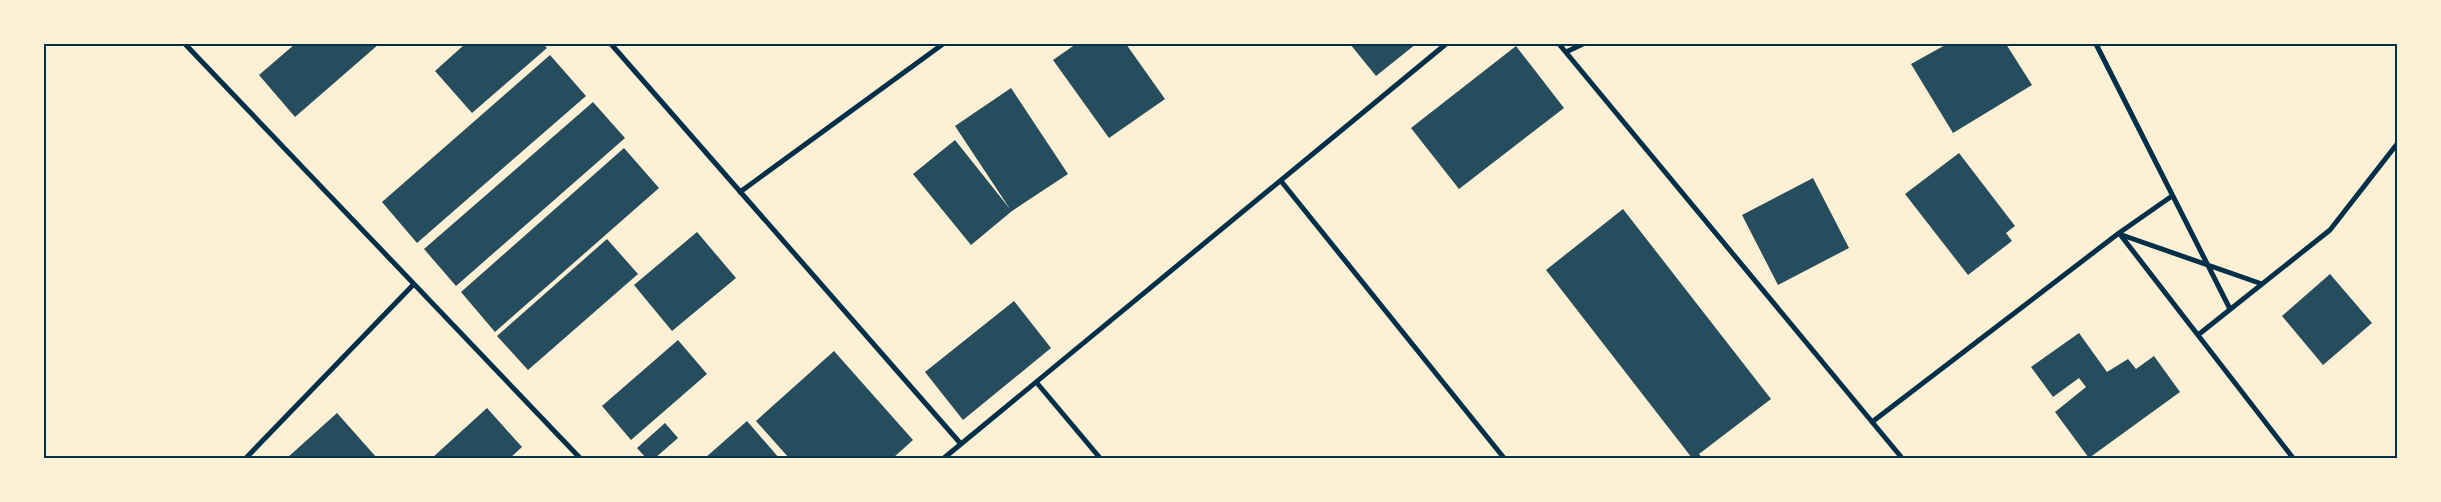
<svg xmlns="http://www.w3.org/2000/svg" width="2441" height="502" font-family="'Asap Condensed',sans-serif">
  <rect width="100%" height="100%" fill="#fdf0d5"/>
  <path fill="#264d5e" d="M 295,44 L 379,44 L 295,117 L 259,75 Z
    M 465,44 L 543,44 L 547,48 L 472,113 L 435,71 Z
    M 1076,44 L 1126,44 L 1165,99 L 1109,138 L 1053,60 Z
    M 1350,44 L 1416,44 L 1376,76 Z
    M 1947,44 L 2006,44 L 2032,85 L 1953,133 L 1911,64 Z
    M 1516,46 L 1564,108 L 1459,189 L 1411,128 Z
    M 550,55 L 586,96 L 417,243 L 382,202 Z
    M 1011,88 L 1068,174 L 1012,211 L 971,245 L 913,174 L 955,140 L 1010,209 L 955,126 Z
    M 593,102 L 625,138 L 456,286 L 424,249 Z
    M 624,148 L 659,188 L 495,332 L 461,292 Z
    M 1959,153 L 2015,226 L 2006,233 L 2012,241 L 1968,275 L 1905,194 Z
    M 1813,178 L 1849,248 L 1778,285 L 1742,215 Z
    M 1623,209 L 1771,399 L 1699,454 L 1702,458 L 1692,458 L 1546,270 Z
    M 697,232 L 736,278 L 672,331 L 634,285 Z
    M 607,239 L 638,274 L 528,370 L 497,336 Z
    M 2330,274 L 2372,323 L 2323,365 L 2282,316 Z
    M 1014,301 L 1051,348 L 963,420 L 925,372 Z
    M 2079,333 L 2107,372 L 2128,359 L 2136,369 L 2154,356 L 2180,392 L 2089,458 L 2055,412 L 2086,387 L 2079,378 L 2053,397 L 2031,367 Z
    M 678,340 L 707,374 L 631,440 L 602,406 Z
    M 834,351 L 913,440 L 893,458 L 789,458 L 756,421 Z
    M 487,408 L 522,447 L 510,458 L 432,458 Z
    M 337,413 L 377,458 L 287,458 Z
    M 747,421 L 779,458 L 705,458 Z
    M 665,423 L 678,438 L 655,458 L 646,458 L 637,448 Z"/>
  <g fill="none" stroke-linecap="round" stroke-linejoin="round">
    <path stroke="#003049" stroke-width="5" d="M 185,44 L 580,458
      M 611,44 L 961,444
      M 1559,44 L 1902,458
      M 2096,44 L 2230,309
      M 1566,52 L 1583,44
      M 1281,181 L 1504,458
      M 740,192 L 943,44
      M 2119,233 L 2293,458
      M 2119,234 L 2262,284
      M 2198,335 L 2330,230 L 2397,144
      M 1037,383 L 1100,458
      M 1872,422 L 2119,233 L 2172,196
      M 246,458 L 413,285
      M 944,458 L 1446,44"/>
  </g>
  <rect width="2441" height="502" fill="none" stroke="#fdf0d5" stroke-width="90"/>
  <rect x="45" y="45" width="2351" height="412" fill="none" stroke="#003049" stroke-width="2"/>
</svg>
